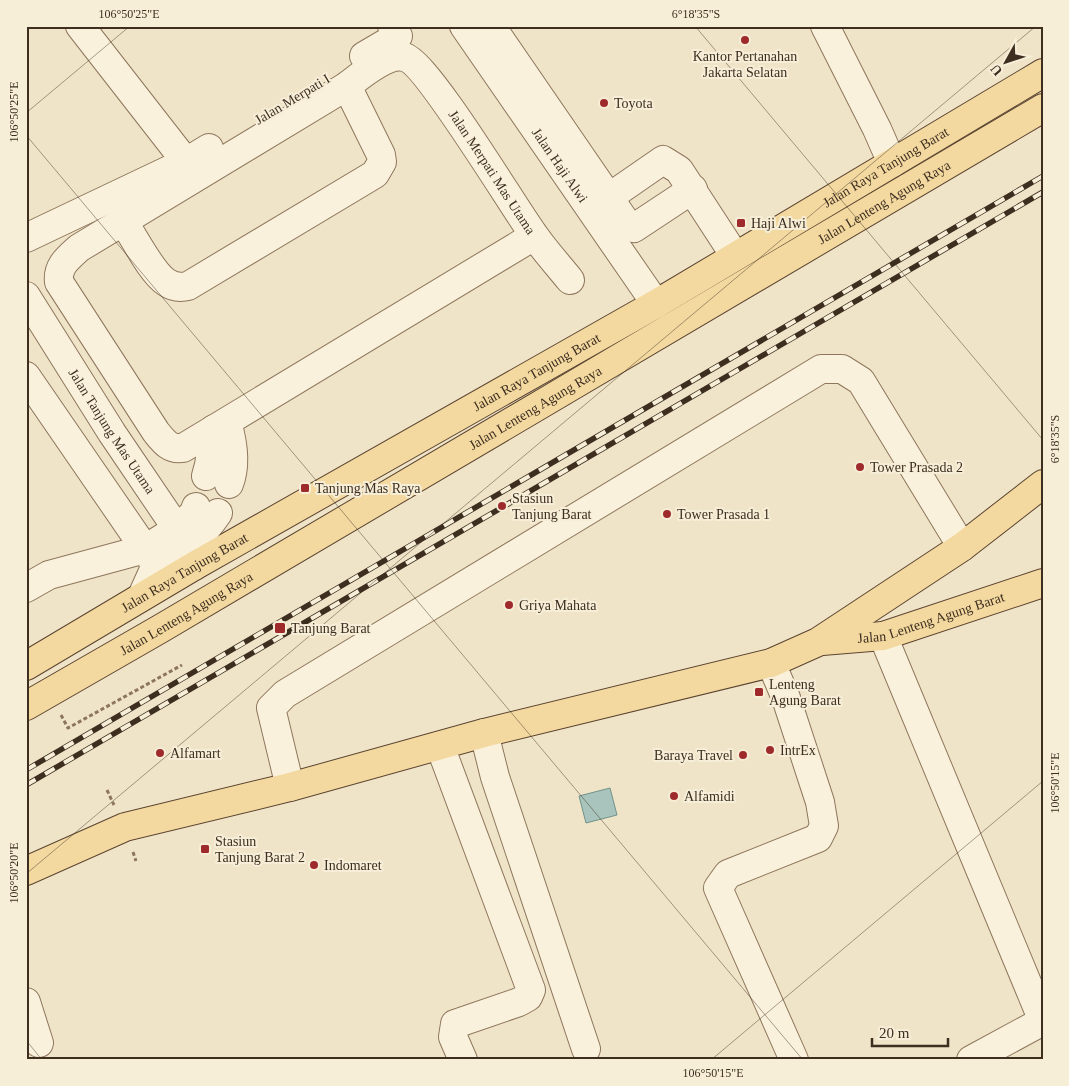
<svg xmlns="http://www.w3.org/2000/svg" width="1069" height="1086" font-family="'Times New Roman',serif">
  <rect width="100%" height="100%" fill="#f0e4c8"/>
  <path fill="#a9c4bc" stroke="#6f938a" d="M 610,788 L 617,815 L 586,823 L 579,796 Z"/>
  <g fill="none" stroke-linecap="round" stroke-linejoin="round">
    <g stroke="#8d765c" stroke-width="30">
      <g id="minor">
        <path d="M 80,26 L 186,162"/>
        <path id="s1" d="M 464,26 L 656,304"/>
        <path d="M 491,26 L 627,224 L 634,228 L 693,189"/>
        <path d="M 825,26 L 877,129 L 892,163"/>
        <path d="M 364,56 L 398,36 L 392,26"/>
        <path d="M 608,198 L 663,160 L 679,170 L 735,256"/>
        <path d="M 123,221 C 134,237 151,272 166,282 C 173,287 180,288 188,286 L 375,174 L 382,162 L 381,155 L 347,86"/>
        <path id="s2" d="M 534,236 L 183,448 C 170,450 164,442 156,432 L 59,282 C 57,266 68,258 79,248 L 347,86 C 360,76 387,53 404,57 C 427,62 514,208 534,235 C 545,251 558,265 570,280"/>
        <path d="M 26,238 L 186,162 L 209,148"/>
        <path id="s3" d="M 26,296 L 112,433 L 177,529 L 194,566"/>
        <path d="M 26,376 L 156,565 L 142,596"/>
        <path d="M 227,422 C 233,442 237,464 229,484"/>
        <path d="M 206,476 L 209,465 L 214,429"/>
        <path d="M 170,557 C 193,543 203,535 218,513"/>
        <path d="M 26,588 L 49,575 L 145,549 L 177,529 L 194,513 L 196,507"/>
        <path d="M 883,636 L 1043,1021"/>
        <path d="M 771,663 L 786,698 L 820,802 L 824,826 L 818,838 L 728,874 L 718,888 L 794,1060"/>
        <path d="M 484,733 L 495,777 L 586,1049"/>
        <path d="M 440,746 L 531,990 L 528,997 L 519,1002 L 455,1024 L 453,1037 L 463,1060"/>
        <path d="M 290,787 L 271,708 L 285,694 L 821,369 L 842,369 L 861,381 L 962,547"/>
        <path d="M 26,1002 L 39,1043"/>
        <path d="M 971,1060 L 1043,1021"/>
      </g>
    </g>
    <g stroke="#5b4430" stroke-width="30">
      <g id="major">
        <path id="s4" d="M 822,641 L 883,636 L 1043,583"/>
        <path id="s5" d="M 26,666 L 194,566 L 656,304 L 1043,73"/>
        <path id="s6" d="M 26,706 L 160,629 L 1043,108"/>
        <path d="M 26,871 L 125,827 L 290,787 L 484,733 L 771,663 L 818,642 L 962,547 L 1043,484"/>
      </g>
    </g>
    <path stroke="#8d765c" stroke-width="3" stroke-dasharray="4 2.5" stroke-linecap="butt" d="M 61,715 L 68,728 L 182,665
      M 107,790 L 114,805
      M 133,852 L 136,861"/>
    <use href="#minor" stroke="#faf1dc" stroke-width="28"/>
    <use href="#major" stroke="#f3d9a0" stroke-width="28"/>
    <g stroke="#3d2e20" stroke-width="5.5">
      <path id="rail" d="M 26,770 L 1043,176
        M 26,785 L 1043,192"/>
    </g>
    <use href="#rail" stroke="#f7eed8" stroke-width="4" stroke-dasharray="11" stroke-linecap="butt"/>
  </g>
  <path fill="none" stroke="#3d2e20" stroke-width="1" stroke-opacity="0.45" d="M 695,26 L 1043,440M 26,113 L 130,26M 26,135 L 803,1060M 26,874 L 1036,26M 26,1040 L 42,1060M 711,1060 L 1043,781"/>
  <g fill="#9e2a2b" stroke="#f7eed8" stroke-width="2">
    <circle cx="745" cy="40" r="5"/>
    <circle cx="604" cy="103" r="5"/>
    <rect x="736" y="218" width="10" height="10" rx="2.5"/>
    <circle cx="860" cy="467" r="5"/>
    <rect x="300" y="483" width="10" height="10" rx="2.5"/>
    <circle cx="502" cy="506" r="5"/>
    <circle cx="667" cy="514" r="5"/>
    <circle cx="509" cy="605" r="5"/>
    <rect x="274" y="622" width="12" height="12" rx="2.5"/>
    <rect x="754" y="687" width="10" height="10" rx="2.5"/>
    <circle cx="770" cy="750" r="5"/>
    <circle cx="160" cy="753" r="5"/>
    <circle cx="743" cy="755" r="5"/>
    <circle cx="674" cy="796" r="5"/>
    <rect x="200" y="844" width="10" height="10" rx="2.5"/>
    <circle cx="314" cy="865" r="5"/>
  </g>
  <g text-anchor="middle" stroke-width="4" stroke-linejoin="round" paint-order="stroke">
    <g font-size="14" fill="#3d2e20" stroke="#f7eed8" text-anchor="start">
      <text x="745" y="61" text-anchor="middle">Kantor Pertanahan<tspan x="745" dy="16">Jakarta Selatan</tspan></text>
      <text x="614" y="108">Toyota</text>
      <text x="751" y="228">Haji Alwi</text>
      <text x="870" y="472">Tower Prasada 2</text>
      <text x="315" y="493">Tanjung Mas Raya</text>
      <text x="512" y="503">Stasiun<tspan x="512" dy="16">Tanjung Barat</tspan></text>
      <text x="677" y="519">Tower Prasada 1</text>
      <text x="519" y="610">Griya Mahata</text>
      <text x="291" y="633">Tanjung Barat</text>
      <text x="769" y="689">Lenteng<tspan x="769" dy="16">Agung Barat</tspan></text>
      <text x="780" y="755">IntrEx</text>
      <text x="170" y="758">Alfamart</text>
      <text x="733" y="760" text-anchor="end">Baraya Travel</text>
      <text x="684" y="801">Alfamidi</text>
      <text x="215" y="846">Stasiun<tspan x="215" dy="16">Tanjung Barat 2</tspan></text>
      <text x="324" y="870">Indomaret</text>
    </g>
    <g font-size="14" fill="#3d2e20" stroke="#f7eed8">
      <text transform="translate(292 99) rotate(-31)" y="5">Jalan Merpati I</text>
      <text dy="5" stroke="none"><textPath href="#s1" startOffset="169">Jalan Haji Alwi</textPath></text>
      <text dy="5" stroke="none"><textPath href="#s5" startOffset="994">Jalan Raya Tanjung Barat</textPath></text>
      <text dy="5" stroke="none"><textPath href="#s2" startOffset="1188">Jalan Merpati Mas Utama</textPath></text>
      <text dy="5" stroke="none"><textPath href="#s6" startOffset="995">Jalan Lenteng Agung Raya</textPath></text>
      <text dy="5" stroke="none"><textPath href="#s5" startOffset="589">Jalan Raya Tanjung Barat</textPath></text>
      <text dy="5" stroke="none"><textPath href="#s6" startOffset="590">Jalan Lenteng Agung Raya</textPath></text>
      <text dy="5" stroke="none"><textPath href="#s3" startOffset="160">Jalan Tanjung Mas Utama</textPath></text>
      <text dy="5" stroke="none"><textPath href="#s5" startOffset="184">Jalan Raya Tanjung Barat</textPath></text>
      <text dy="5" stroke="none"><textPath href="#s6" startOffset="185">Jalan Lenteng Agung Raya</textPath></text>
      <text dy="5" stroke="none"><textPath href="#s4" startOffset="112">Jalan Lenteng Agung Barat</textPath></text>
    </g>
  </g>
  <rect width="1069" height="1086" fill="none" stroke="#f7eed8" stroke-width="55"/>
  <g transform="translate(1006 62) rotate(230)" stroke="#f7eed8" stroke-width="4" paint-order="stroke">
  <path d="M0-4L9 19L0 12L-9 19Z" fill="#3d2e20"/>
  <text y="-8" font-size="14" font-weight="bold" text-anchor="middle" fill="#3d2e20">U</text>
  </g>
  <path d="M872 1038v8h76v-8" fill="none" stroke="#3d2e20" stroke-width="2.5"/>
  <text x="879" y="1038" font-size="15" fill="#3d2e20" stroke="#f7eed8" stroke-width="4" paint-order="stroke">20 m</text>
  <rect x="28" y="28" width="1014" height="1030" fill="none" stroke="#3d2e20" stroke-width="2"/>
  <g font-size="12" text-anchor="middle" fill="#3d2e20">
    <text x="129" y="18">106°50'25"E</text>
    <text x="696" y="18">6°18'35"S</text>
    <text transform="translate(14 112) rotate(-90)" y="4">106°50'25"E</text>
    <text transform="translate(1055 439) rotate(-90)" y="4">6°18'35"S</text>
    <text transform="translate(1055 783) rotate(-90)" y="4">106°50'15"E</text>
    <text transform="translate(14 873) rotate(-90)" y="4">106°50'20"E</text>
    <text x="713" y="1077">106°50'15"E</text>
  </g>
</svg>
